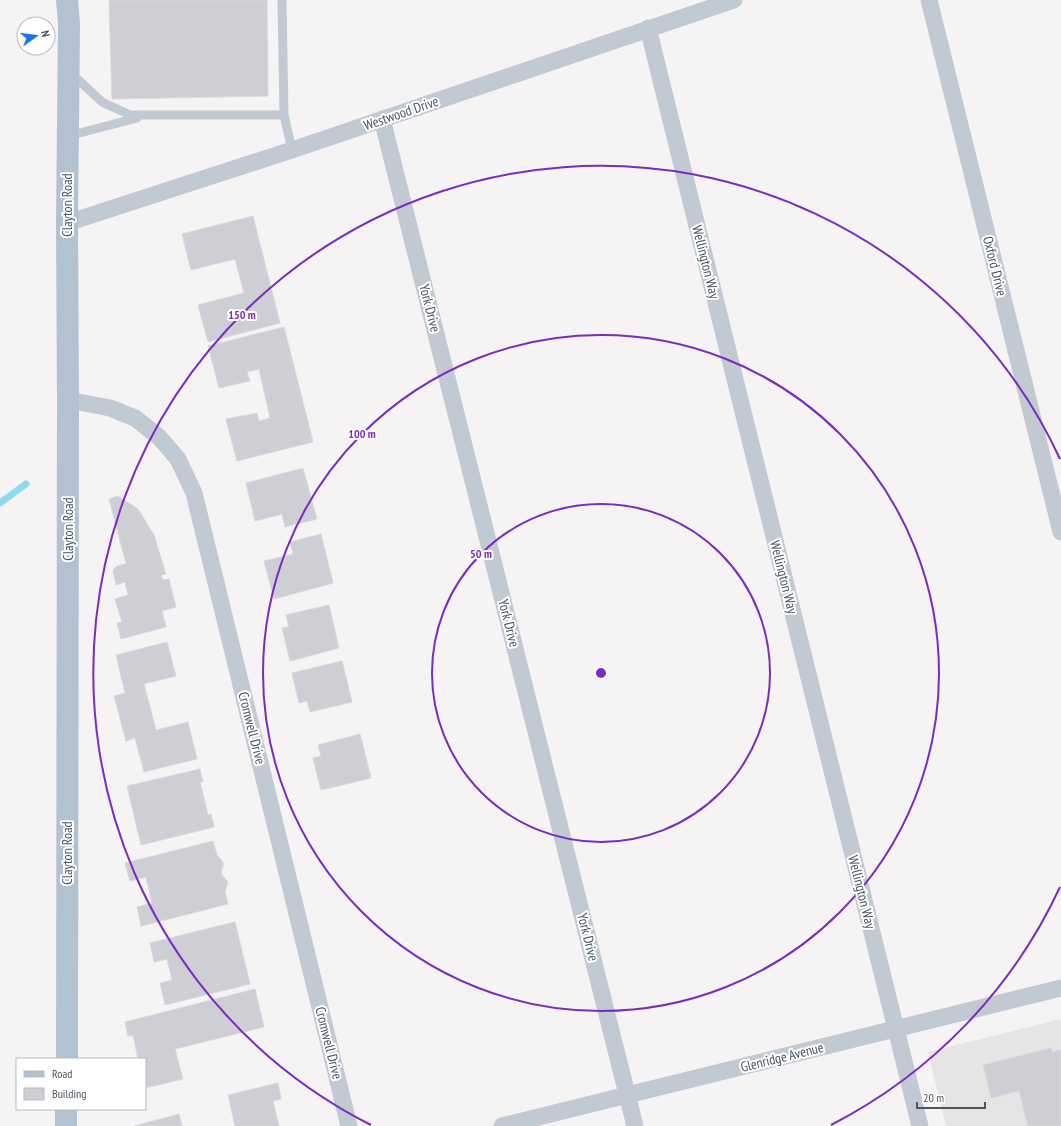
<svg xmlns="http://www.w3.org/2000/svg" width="1061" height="1126" font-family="'PT Sans Narrow',sans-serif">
  <rect width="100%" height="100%" fill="#f5f3f3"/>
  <path fill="#e6e4e5" d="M 1061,1019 L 1061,1126 L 946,1126 L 928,1052 Z"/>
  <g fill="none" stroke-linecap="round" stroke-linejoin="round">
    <path stroke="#90daee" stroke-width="7" d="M 0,503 L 26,484"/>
  </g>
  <path fill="#cdcfd5" stroke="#d7d9de" d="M 109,0 L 267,0 L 268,96 L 112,99 Z
    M 253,216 L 280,323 L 208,342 L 198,305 L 244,293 L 235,259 L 191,270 L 182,234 Z
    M 284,327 L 313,442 L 237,461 L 226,419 L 257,413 L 259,421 L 270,418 L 259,369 L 247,372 L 250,381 L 219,388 L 208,346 Z
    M 303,468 L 317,519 L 285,527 L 282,514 L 255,521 L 246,483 Z
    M 118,496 L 138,509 L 154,535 L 166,574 L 161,575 L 163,580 L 169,579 L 176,607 L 162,611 L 166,627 L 121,639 L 117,623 L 122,622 L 115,599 L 128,595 L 125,582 L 116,585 L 113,570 L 117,566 L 126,564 L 109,499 Z
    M 321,534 L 333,583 L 274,599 L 264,561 L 293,554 L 290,542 Z
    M 329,605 L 339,648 L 290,661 L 282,628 L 289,627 L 286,615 Z
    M 167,642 L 176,676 L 144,684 L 156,730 L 188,722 L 197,759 L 144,772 L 135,738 L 126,741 L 114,696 L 125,693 L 116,655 Z
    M 342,661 L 352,702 L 310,712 L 307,701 L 299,703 L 292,673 Z
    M 360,734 L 371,778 L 321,790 L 313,758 L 321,756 L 318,745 Z
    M 200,769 L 203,782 L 200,782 L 208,815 L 211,814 L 214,827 L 141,845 L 127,786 Z
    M 213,841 L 217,855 L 223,862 L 223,867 L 221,871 L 222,875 L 228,882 L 225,891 L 228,904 L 141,926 L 137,907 L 152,903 L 146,877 L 130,881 L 125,863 Z
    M 235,922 L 250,984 L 165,1005 L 160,983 L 172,980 L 167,959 L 154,962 L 150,943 Z
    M 255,989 L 264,1027 L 175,1049 L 183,1079 L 145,1088 L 145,1059 L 138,1059 L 133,1035 L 128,1036 L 125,1022 Z
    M 1051,1048 L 1052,1052 L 1061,1050 L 1061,1126 L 1028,1126 L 1019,1091 L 991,1098 L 983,1065 Z
    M 278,1083 L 281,1099 L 273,1101 L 279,1126 L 235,1126 L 228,1095 Z
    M 179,1114 L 182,1126 L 134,1126 Z"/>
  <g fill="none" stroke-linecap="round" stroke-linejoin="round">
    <path stroke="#c1cad2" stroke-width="9" d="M 70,72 L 102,102 L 130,115 L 284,115 L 282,0
      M 284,115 L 292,150
      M 68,136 L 137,118"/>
    <path stroke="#c1cad2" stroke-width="17" d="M 929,0 L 1061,532
      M 648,28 L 920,1126
      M 382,119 L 635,1126
      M 67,223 L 292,150 L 734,0
      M 68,400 L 110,408 L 135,418 L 159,437 L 178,459 L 194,493 L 349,1126
      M 502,1126 L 1061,988"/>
    <path stroke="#b3c2d1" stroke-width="22" d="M 67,1059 L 68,400 L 67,223 L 69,23 L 67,0
      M 66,1126 L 66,1109"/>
  </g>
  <g fill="none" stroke="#7b2cbf" stroke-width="2">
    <circle cx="601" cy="673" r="169"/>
    <circle cx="601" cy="673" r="338"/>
    <path d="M1060 887A507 507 0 0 1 831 1125M371 1125A507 507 0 1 1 1060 459"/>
  </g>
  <g text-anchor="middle" stroke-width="4" stroke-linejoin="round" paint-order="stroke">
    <g font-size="14" fill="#4a5661" stroke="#fff">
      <text transform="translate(401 113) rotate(-19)" y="5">Westwood Drive</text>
      <text transform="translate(67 205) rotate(-90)" y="5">Clayton Road</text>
      <text transform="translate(706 262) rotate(76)" y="5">Wellington Way</text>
      <text transform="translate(995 266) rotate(76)" y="5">Oxford Drive</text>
      <text transform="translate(430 308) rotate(76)" y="5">York Drive</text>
      <text transform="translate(68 529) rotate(-90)" y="5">Clayton Road</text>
      <text transform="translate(784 577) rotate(76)" y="5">Wellington Way</text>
      <text transform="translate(509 623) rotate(76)" y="5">York Drive</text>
      <text transform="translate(252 728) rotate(76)" y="5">Cromwell Drive</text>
      <text transform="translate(67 853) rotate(-90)" y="5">Clayton Road</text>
      <text transform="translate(862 892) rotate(76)" y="5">Wellington Way</text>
      <text transform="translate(588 937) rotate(76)" y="5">York Drive</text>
      <text transform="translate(329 1043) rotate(76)" y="5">Cromwell Drive</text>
      <text transform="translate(782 1057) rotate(-14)" y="5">Glenridge Avenue</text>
    </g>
  </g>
  <circle cx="601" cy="673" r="6" fill="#7b2cbf" stroke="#fff" stroke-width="2"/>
  <g font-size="12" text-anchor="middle" font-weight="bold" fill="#7b2cbf" stroke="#fff" stroke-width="4" stroke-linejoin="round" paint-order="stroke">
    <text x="242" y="319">150 m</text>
    <text x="362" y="438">100 m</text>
    <text x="481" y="558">50 m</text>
  </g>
  <rect x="16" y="1058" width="130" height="52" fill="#ffffff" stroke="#b7bbc0"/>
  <rect x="24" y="1071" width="20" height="6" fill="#b3c2d1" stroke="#b7bbc0"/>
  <text x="52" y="1078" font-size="12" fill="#4a5661">Road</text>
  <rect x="24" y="1088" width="20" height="12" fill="#cdcfd5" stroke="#b7bbc0"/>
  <text x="52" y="1098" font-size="12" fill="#4a5661">Building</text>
  <g transform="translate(36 36) rotate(76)"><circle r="19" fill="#ffffff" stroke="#b7bbc0"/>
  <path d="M0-3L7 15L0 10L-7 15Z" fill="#1a73e8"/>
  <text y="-6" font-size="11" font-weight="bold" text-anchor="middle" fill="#4a5661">N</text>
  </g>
  <path d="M917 1102v6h68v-6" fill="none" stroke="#4a5661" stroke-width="2"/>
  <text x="923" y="1102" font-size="12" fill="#4a5661" stroke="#ffffff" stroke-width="3" paint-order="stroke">20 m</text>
</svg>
